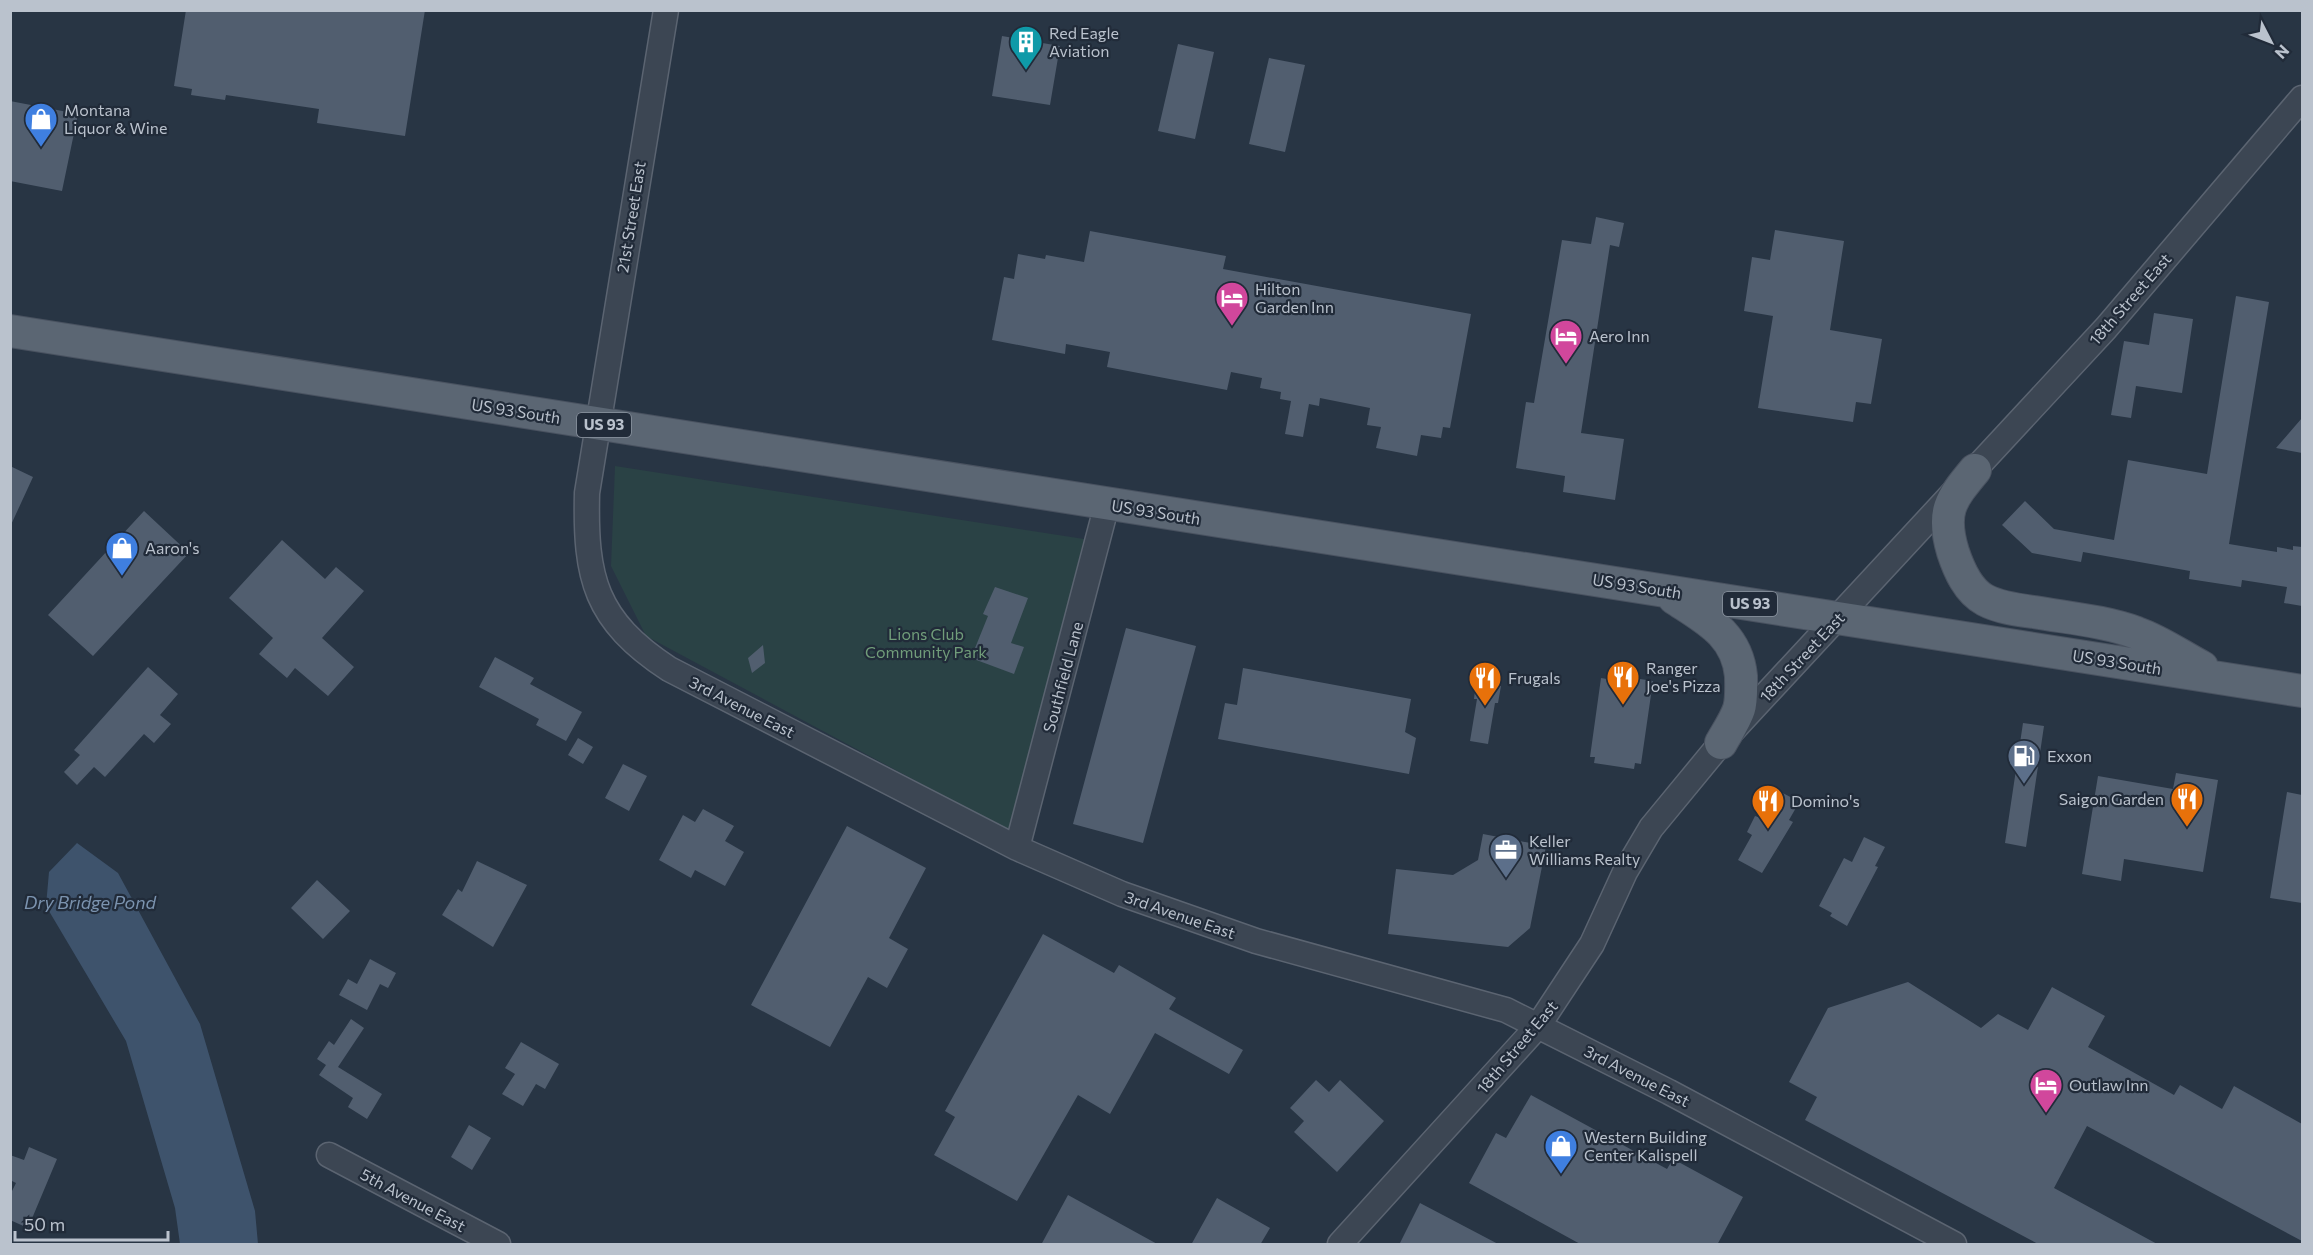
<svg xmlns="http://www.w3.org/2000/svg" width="2313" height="1255" font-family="Commissioner,sans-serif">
  <rect width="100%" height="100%" fill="#283544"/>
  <path fill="#2a4245" d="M 615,466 L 1084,539 L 1011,832 L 646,636 L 611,566 Z"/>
  <path fill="#3e536c" d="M 77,843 L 118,873 L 200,1024 L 255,1211 L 258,1244 L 180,1244 L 175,1208 L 126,1041 L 46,906 L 49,872 Z"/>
  <path fill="#515e6f" d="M 186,10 L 425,10 L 405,136 L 317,123 L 319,109 L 226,95 L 225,100 L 191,95 L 192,89 L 174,86 Z
    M 1002,36 L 1060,46 L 1050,105 L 992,96 Z
    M 1178,44 L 1214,52 L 1195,139 L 1158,131 Z
    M 1269,58 L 1305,65 L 1285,152 L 1249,144 Z
    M 10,101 L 78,114 L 62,191 L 10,181 Z
    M 1596,217 L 1624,223 L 1619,247 L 1610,245 L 1581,433 L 1624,439 L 1615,500 L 1563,492 L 1565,476 L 1516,468 L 1526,402 L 1534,403 L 1562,240 L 1591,244 Z
    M 1775,230 L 1844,241 L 1830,330 L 1882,339 L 1871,404 L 1856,402 L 1853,422 L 1758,408 L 1773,316 L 1744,311 L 1752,257 L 1770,260 Z
    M 1090,231 L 1226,256 L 1223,269 L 1471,314 L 1450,428 L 1443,427 L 1441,438 L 1421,435 L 1417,456 L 1376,448 L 1381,427 L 1367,425 L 1370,408 L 1320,398 L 1319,406 L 1309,404 L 1303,437 L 1285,434 L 1291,401 L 1280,399 L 1281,392 L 1260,388 L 1262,378 L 1231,372 L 1227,390 L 1107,367 L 1110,352 L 1066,344 L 1065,354 L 992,340 L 1004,277 L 1014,279 L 1018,254 L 1045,259 L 1046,255 L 1084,262 Z
    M 2236,296 L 2269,302 L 2229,544 L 2277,552 L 2277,547 L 2293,550 L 2293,546 L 2302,547 L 2302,606 L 2284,603 L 2287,587 L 2242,580 L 2241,587 L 2189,579 L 2190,571 L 2083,552 L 2081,562 L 2032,553 L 2002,525 L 2025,501 L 2054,529 L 2114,540 L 2128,460 L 2207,474 Z
    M 2154,313 L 2193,319 L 2182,393 L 2136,386 L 2131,418 L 2111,415 L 2124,341 L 2149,345 Z
    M 2302,418 L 2302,453 L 2276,448 Z
    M 10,466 L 33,477 L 10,527 Z
    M 144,511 L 189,553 L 93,656 L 48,615 Z
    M 282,540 L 325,579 L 336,567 L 364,591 L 322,638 L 354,667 L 328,696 L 295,668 L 287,678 L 259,654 L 273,638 L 229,598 Z
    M 995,587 L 1028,598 L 1011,643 L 1024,647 L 1014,674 L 971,658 L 988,616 L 983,614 Z
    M 1126,628 L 1196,646 L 1143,843 L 1073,824 Z
    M 763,645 L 765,663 L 752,673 L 748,658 Z
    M 495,657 L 534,678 L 530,684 L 582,712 L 566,741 L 536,725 L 539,719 L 479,687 Z
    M 148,667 L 178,694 L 160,715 L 171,724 L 154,743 L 144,734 L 105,777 L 94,767 L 77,785 L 64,772 L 80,755 L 74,750 Z
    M 1243,668 L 1411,699 L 1405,732 L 1416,738 L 1409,774 L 1218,739 L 1225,703 L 1237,705 Z
    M 1608,674 L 1653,681 L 1641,764 L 1635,763 L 1634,769 L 1594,763 L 1595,757 L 1590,757 L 1601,678 L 1607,679 Z
    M 1476,682 L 1501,686 L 1498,703 L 1495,703 L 1488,744 L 1470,741 L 1477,699 L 1474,699 Z
    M 2023,723 L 2044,726 L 2026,847 L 2005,843 Z
    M 578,738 L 593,747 L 583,764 L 568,755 Z
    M 623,764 L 647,776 L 629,811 L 605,798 Z
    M 2176,773 L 2218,780 L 2203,872 L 2124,859 L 2121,881 L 2082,874 L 2098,776 L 2173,789 Z
    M 1777,790 L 1796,800 L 1794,804 L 1797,806 L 1789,820 L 1793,822 L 1762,873 L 1738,860 L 1752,835 L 1747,832 L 1755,816 L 1758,817 L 1771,792 L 1775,794 Z
    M 2287,792 L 2302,795 L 2302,903 L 2270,898 Z
    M 703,809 L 734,826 L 725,841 L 744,852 L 725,886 L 695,870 L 691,878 L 659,860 L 683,815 L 695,822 Z
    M 847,826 L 926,868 L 889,938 L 908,949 L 887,988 L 868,977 L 830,1047 L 751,1005 Z
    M 1483,834 L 1546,846 L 1530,928 L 1508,947 L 1388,934 L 1396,869 L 1453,875 L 1478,860 Z
    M 1864,837 L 1885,847 L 1875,866 L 1878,867 L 1847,926 L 1830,916 L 1832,913 L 1819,906 L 1844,858 L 1852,862 Z
    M 477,861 L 527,885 L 493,947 L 442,915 L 458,889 L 462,892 Z
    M 317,880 L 350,911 L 323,939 L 291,908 Z
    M 1043,934 L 1114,973 L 1119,965 L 1176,998 L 1169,1009 L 1243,1050 L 1229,1074 L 1155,1033 L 1110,1114 L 1078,1095 L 1017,1201 L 934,1155 L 955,1117 L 945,1111 Z
    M 370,959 L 396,973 L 388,988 L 380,984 L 367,1010 L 339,995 L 348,979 L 357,984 Z
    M 1908,982 L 1981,1028 L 1998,1014 L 2028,1030 L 2052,987 L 2105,1016 L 2088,1047 L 2174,1095 L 2180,1085 L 2222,1109 L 2234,1086 L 2302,1124 L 2302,1241 L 2087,1126 L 2054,1188 L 2159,1245 L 2040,1245 L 1805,1120 L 1817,1097 L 1789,1082 L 1828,1008 Z
    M 351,1019 L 364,1028 L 338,1067 L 382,1094 L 367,1119 L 348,1107 L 353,1098 L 319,1075 L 326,1065 L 317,1059 L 329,1041 L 334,1045 Z
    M 521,1042 L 559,1064 L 545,1089 L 536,1084 L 523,1106 L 502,1094 L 515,1074 L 505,1068 Z
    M 1316,1080 L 1329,1092 L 1340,1080 L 1384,1121 L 1337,1172 L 1294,1132 L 1304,1121 L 1290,1108 Z
    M 1531,1095 L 1667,1169 L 1673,1159 L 1743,1197 L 1717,1245 L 1582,1245 L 1469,1183 L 1496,1133 L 1506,1138 Z
    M 469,1125 L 491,1138 L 472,1170 L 451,1157 Z
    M 29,1147 L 57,1159 L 28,1228 L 10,1220 L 10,1195 L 16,1183 L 10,1180 L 10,1155 L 24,1160 Z
    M 1068,1195 L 1159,1245 L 1041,1245 Z
    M 1217,1198 L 1270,1228 L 1260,1245 L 1191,1245 Z
    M 1420,1203 L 1500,1245 L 1399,1245 Z"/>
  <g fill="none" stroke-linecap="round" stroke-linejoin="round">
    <g stroke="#5b6471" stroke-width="27">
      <path id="minor" d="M 666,10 L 587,493 C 585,579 595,620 669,669 L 1017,848 L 1122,894 L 1256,941 L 1506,1010 L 1669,1092 L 1954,1244
        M 1017,848 L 1107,504
        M 329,1155 L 498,1244
        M 1340,1244 L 1538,1026 L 1592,944 L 1625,872 L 1651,828 L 1721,743 L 2106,328 L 2302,98"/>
    </g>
    <g stroke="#495260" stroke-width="34">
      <path id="major" d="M 10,331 L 2302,691
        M 1975,470 C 1950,500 1941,512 1953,552 C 1959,570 1968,591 1985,600 C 2000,608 2019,610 2034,612 C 2068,618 2105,621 2137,633 C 2160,641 2181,656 2202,667
        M 1674,598 C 1706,619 1737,634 1741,676 C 1741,686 1742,699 1739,709 C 1735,721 1727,732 1721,743"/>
    </g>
    <use href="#minor" stroke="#3c4653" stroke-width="24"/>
    <use href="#major" stroke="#5b6673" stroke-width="32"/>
  </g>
  <defs>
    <g id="building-pin" transform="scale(1.725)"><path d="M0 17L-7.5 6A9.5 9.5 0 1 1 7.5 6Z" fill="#0f9aa8" stroke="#212b39"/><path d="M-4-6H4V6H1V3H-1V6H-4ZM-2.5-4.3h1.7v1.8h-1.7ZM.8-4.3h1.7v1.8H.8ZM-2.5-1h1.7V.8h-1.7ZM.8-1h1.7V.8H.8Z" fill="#fff"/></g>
    <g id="shop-pin" transform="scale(1.725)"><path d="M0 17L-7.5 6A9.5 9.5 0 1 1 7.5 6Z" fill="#3f7fe0" stroke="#212b39"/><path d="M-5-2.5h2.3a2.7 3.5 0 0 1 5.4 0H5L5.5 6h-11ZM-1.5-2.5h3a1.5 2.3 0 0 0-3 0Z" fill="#fff"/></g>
    <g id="hotel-pin" transform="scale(1.725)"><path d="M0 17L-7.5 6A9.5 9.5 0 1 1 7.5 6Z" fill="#d1479c" stroke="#212b39"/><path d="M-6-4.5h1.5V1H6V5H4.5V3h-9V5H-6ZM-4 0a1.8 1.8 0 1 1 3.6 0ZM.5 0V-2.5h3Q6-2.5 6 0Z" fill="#fff"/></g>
    <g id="restaurant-pin" transform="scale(1.725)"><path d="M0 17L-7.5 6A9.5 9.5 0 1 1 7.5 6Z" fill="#e8710a" stroke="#212b39"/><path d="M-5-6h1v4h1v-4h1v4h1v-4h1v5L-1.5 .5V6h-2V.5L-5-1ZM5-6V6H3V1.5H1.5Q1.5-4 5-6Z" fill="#fff"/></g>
    <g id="fuel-pin" transform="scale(1.725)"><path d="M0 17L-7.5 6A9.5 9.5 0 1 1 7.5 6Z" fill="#5c6f8a" stroke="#212b39"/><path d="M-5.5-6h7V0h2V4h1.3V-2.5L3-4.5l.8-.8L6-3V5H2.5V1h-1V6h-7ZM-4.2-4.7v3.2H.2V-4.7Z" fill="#fff"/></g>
    <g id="office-pin" transform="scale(1.725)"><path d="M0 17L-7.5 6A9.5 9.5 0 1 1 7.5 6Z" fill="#5c6f8a" stroke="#212b39"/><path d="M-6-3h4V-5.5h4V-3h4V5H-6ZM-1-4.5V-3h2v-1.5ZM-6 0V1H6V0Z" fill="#fff"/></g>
  </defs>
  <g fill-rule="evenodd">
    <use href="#building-pin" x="1026" y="42"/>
    <use href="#shop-pin" x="41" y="119"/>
    <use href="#hotel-pin" x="1232" y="298"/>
    <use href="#hotel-pin" x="1566" y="336"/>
    <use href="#shop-pin" x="122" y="548"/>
    <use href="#restaurant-pin" x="1623" y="677"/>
    <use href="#restaurant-pin" x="1485" y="678"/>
    <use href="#fuel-pin" x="2024" y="756"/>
    <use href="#restaurant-pin" x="2187" y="799"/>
    <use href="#restaurant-pin" x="1768" y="801"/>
    <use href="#office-pin" x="1506" y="850"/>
    <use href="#hotel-pin" x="2046" y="1085"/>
    <use href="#shop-pin" x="1561" y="1146"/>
  </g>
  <g text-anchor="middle" stroke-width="4.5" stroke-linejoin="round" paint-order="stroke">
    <g fill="#212b39" stroke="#8c95a1" stroke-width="1.5">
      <rect x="577" y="413" width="54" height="24" rx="4.5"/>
      <rect x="1723" y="592" width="54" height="24" rx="4.5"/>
    </g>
    <g font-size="15" font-weight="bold" fill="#bac2cd">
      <text x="604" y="430">US 93</text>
      <text x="1750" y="609">US 93</text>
    </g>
    <g font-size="16" fill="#bac2cd" stroke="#212b39" text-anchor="start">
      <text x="1049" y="39">Red Eagle<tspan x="1049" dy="18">Aviation</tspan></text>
      <text x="64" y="116">Montana<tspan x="64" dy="18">Liquor &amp; Wine</tspan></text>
      <text x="1255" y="295">Hilton<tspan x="1255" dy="18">Garden Inn</tspan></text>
      <text x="1589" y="342">Aero Inn</text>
      <text x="145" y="554">Aaron's</text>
      <text x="1646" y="674">Ranger<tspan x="1646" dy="18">Joe's Pizza</tspan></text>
      <text x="1508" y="684">Frugals</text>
      <text x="2047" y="762">Exxon</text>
      <text x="2164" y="805" text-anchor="end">Saigon Garden</text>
      <text x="1791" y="807">Domino's</text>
      <text x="1529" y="847">Keller<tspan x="1529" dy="18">Williams Realty</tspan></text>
      <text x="2069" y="1091">Outlaw Inn</text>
      <text x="1584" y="1143">Western Building<tspan x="1584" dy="18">Center Kalispell</tspan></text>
    </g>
    <g font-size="16" fill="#bac2cd" stroke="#212b39">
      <text transform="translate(631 217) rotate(-81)" y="6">21st Street East</text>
      <text transform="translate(2130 299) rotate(-49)" y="6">18th Street East</text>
      <text transform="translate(516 411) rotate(9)" y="6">US 93 South</text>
      <text transform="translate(1156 512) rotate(9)" y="6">US 93 South</text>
      <text transform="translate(1637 586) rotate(9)" y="6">US 93 South</text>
      <text transform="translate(1802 657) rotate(-47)" y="6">18th Street East</text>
      <text transform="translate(2117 662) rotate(9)" y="6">US 93 South</text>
      <text transform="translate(1063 677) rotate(-75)" y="6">Southfield Lane</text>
      <text transform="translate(742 707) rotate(27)" y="6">3rd Avenue East</text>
      <text transform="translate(1180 915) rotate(19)" y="6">3rd Avenue East</text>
      <text transform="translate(1517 1047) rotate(-50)" y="6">18th Street East</text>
      <text transform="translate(1637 1076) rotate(27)" y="6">3rd Avenue East</text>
      <text transform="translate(413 1200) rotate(28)" y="6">5th Avenue East</text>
    </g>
    <g font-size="16" fill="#719d7a" stroke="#212b39">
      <text x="926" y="640">Lions Club<tspan x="926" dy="18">Community Park</tspan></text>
    </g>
    <g font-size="18" font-style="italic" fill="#7b93af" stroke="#212b39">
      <text x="90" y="909">Dry Bridge Pond</text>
    </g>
  </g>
  <rect width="2313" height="1255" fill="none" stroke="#bac2cd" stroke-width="24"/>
  <g transform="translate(2271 42) rotate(132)" stroke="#212b39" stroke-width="4.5" paint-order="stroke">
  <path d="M0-4.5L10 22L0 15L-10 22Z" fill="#bac2cd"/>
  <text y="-9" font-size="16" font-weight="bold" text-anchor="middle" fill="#bac2cd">N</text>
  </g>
  <path d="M15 1231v9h153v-9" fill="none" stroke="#bac2cd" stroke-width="3"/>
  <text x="24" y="1231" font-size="18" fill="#bac2cd" stroke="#212b39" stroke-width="4.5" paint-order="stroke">50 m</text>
</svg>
